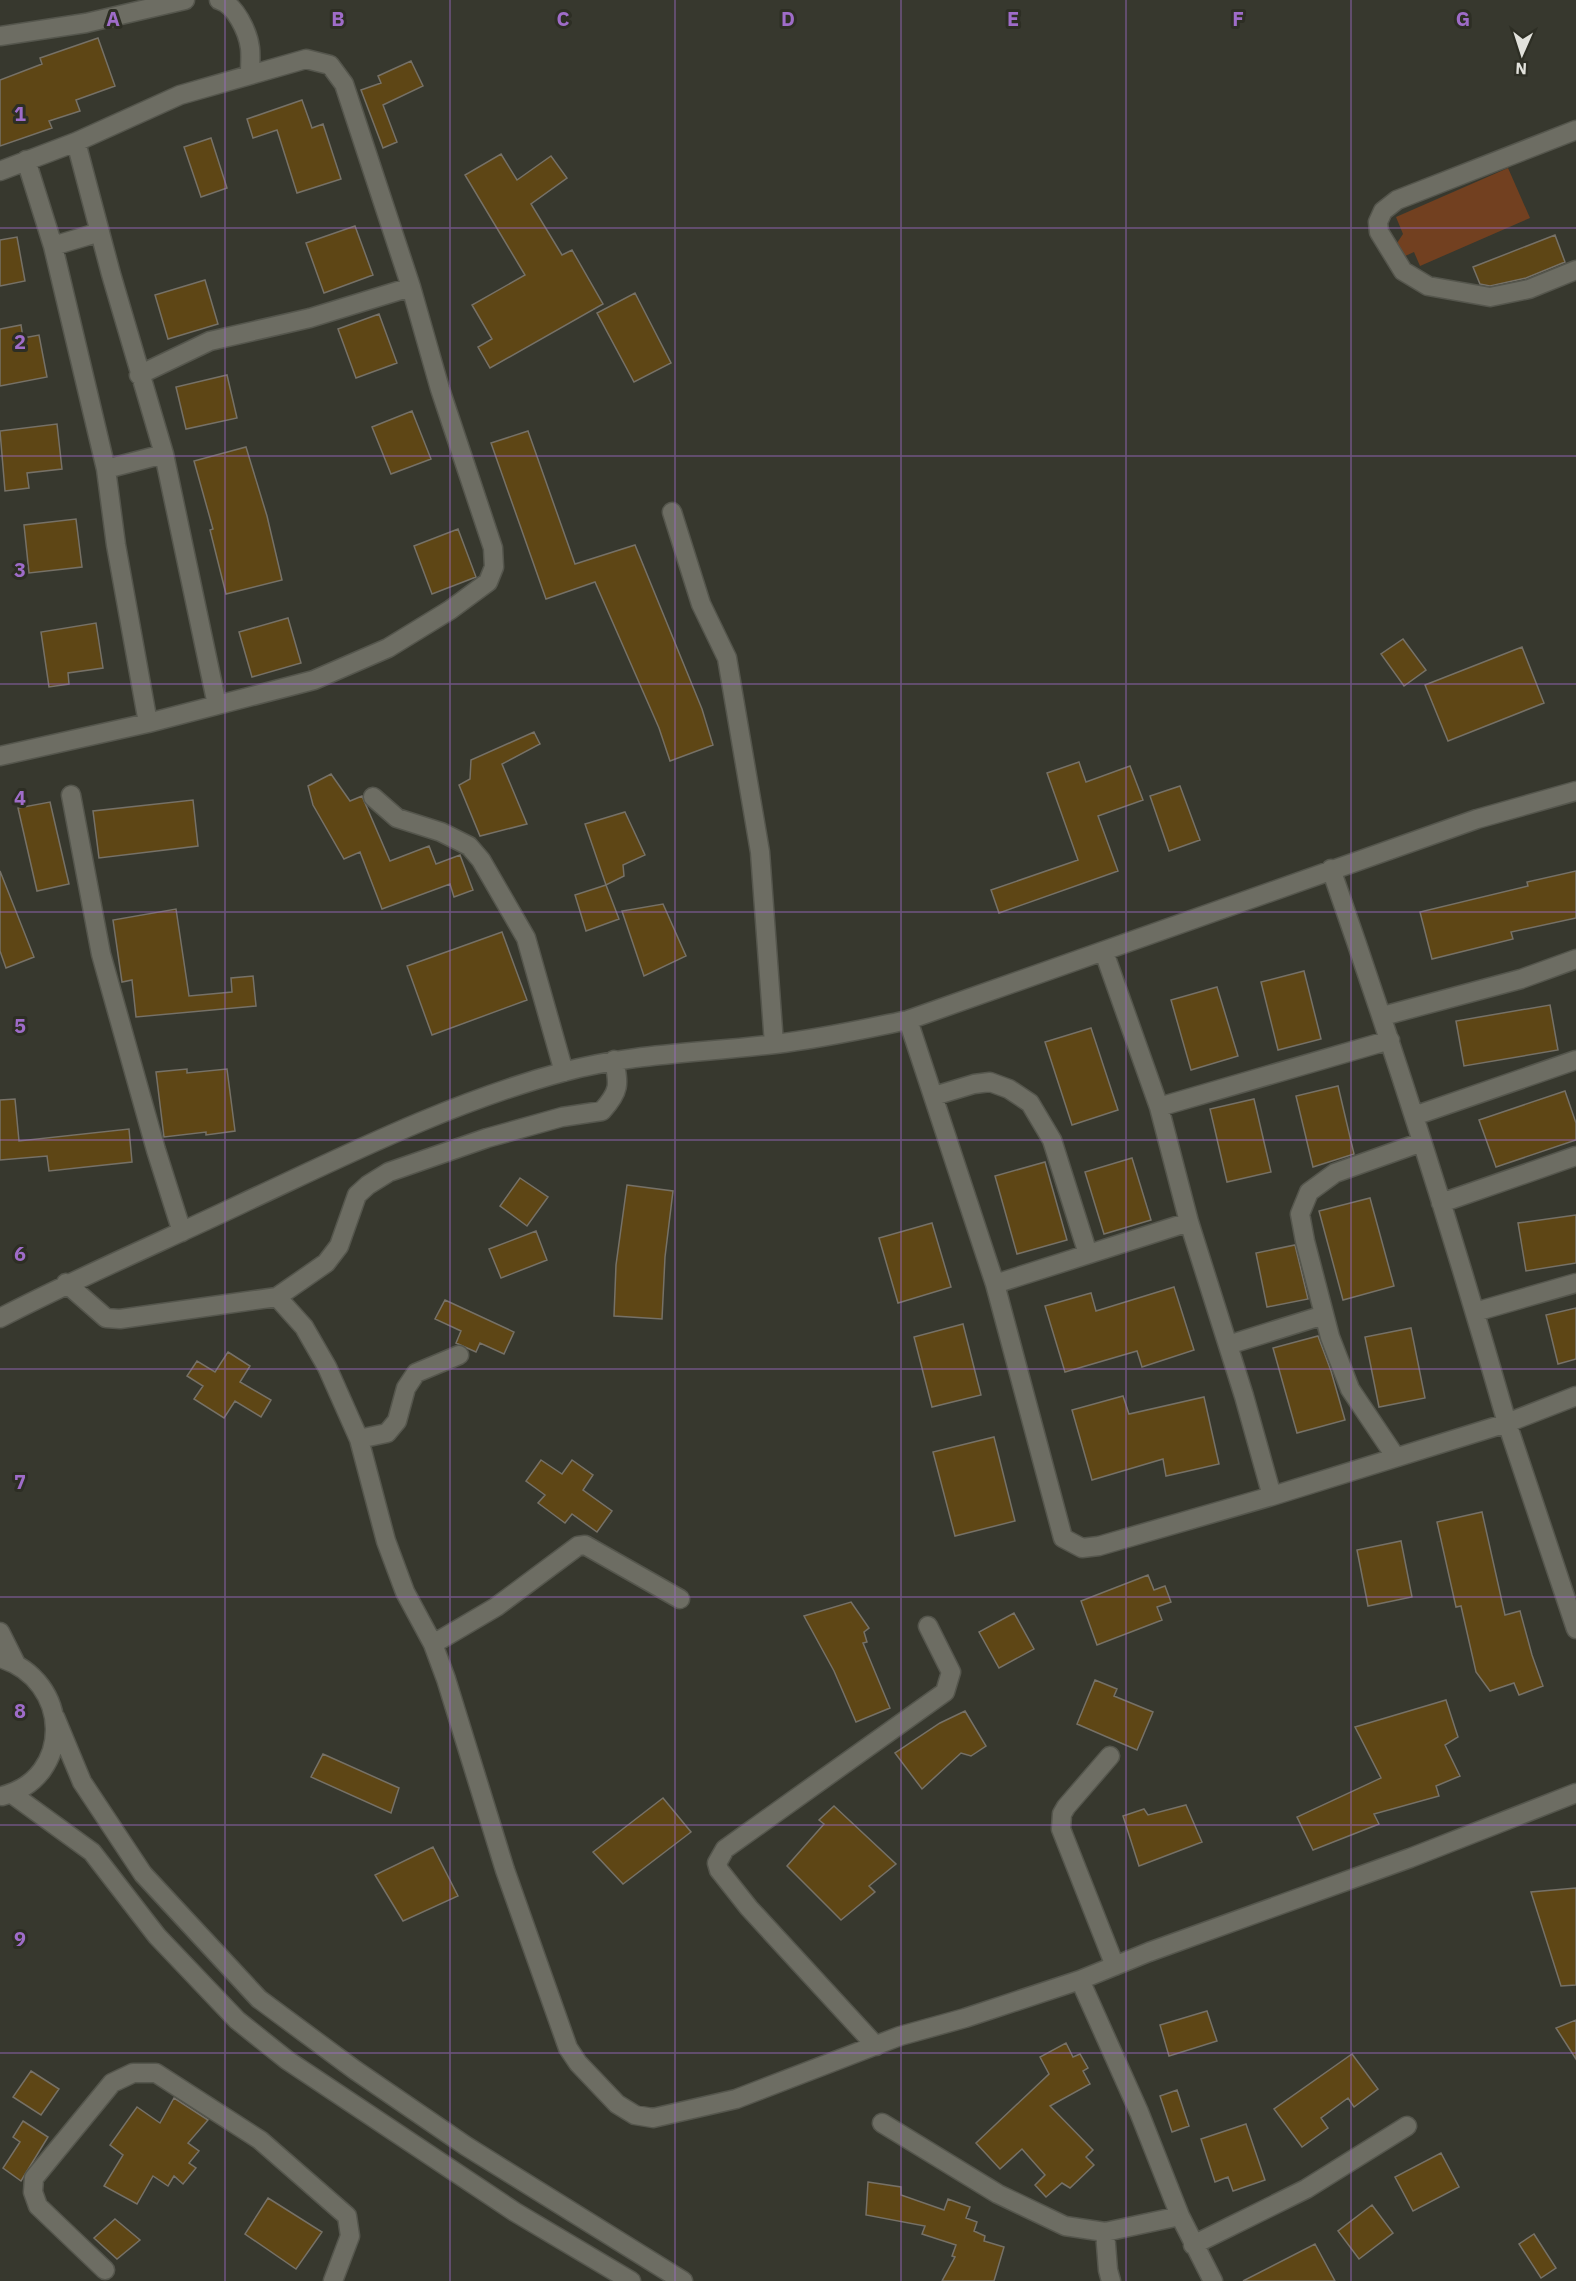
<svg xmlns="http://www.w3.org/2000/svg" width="1576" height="2281" font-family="'IBM Plex Sans',sans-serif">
  <rect width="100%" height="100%" fill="#37382e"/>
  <path fill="#724020" d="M 1508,168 L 1530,218 L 1420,266 L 1414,252 L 1403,257 L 1395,246 L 1403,234 L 1396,217 Z"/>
  <path fill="#5e4615" stroke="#767167" stroke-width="1.5" d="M 98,38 L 115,86 L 76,100 L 80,111 L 49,121 L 52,128 L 0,146 L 0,80 L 42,64 L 40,58 Z
    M 411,61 L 423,86 L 383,105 L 397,142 L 383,148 L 361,90 L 381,83 L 378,76 Z
    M 302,100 L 312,128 L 323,124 L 341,179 L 297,193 L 277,130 L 253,138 L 247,119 Z
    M 211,138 L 227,188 L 201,197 L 184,147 Z
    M 501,154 L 517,180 L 551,156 L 567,178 L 531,204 L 562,255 L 572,250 L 603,304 L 490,368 L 478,347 L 492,339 L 472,305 L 525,275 L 465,175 Z
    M 355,226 L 373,275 L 324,293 L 306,243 Z
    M 1555,235 L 1565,262 L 1526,278 L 1490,286 L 1480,284 L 1473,267 Z
    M 17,237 L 25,281 L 0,286 L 0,240 Z
    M 205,280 L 218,324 L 168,339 L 155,295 Z
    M 635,293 L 671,363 L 634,382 L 597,313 Z
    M 379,314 L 397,363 L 356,378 L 338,329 Z
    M 21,325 L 23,338 L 39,335 L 47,377 L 0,386 L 0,329 Z
    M 227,375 L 237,418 L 186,429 L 176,387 Z
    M 412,411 L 431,459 L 391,474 L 372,427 Z
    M 57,424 L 62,469 L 27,473 L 29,488 L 5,491 L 0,431 Z
    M 528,431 L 575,564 L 635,545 L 702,709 L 713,745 L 670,761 L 659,728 L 595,582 L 546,599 L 491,443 Z
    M 246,447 L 267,516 L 282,580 L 226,594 L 210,530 L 213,529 L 194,461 Z
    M 76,519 L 82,567 L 29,573 L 24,525 Z
    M 458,529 L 476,577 L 432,594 L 414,546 Z
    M 288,618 L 301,663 L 252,677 L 239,632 Z
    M 96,623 L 103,668 L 68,673 L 69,684 L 49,687 L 41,632 Z
    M 1403,639 L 1426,670 L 1404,686 L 1381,654 Z
    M 1522,647 L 1544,703 L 1448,741 L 1425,685 Z
    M 534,732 L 540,744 L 502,764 L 527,824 L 480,836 L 459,785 L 470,779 L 471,760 Z
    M 1079,762 L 1086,782 L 1130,766 L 1143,800 L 1098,816 L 1118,871 L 999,913 L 991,890 L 1078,860 L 1047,773 Z
    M 331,774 L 350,801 L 362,796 L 390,861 L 429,846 L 436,864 L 460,855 L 473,890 L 454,897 L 450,884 L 382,909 L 360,852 L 344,859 L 313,805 L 308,786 Z
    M 1180,786 L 1200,840 L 1169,851 L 1150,796 Z
    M 193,800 L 198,846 L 99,858 L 93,811 Z
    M 50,802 L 69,884 L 37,891 L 18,808 Z
    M 625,812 L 645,855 L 623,865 L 624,876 L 606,885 L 585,824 Z
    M 0,871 L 34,957 L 6,968 L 0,951 Z
    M 1576,871 L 1576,918 L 1511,932 L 1513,939 L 1432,959 L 1420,912 L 1528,886 L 1527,882 Z
    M 606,885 L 619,919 L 586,931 L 575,895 Z
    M 663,904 L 686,956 L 644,976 L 622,911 Z
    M 176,909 L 189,996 L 232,992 L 231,978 L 253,976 L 256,1006 L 136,1017 L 132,980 L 122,982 L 113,920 Z
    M 502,932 L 527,1000 L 432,1035 L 407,966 Z
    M 1304,971 L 1321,1039 L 1278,1050 L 1261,982 Z
    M 1217,987 L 1238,1056 L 1191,1070 L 1171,1000 Z
    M 1550,1005 L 1558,1050 L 1464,1066 L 1456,1021 Z
    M 1091,1028 L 1118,1110 L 1072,1125 L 1045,1042 Z
    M 187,1069 L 187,1073 L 227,1069 L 235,1131 L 206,1135 L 206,1132 L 164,1137 L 156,1072 Z
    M 1338,1086 L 1354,1154 L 1313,1167 L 1296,1096 Z
    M 1565,1091 L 1576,1123 L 1576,1140 L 1496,1167 L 1479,1120 Z
    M 15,1099 L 19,1141 L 129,1129 L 132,1162 L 49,1171 L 47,1156 L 0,1160 L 0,1100 Z
    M 1254,1099 L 1271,1172 L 1227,1182 L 1210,1109 Z
    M 1132,1158 L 1151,1220 L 1104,1234 L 1085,1172 Z
    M 1045,1162 L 1067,1240 L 1017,1254 L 995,1176 Z
    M 520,1178 L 548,1197 L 527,1226 L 500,1206 Z
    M 627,1185 L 673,1191 L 665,1257 L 662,1319 L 614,1316 L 616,1265 Z
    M 1370,1198 L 1394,1286 L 1343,1300 L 1319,1211 Z
    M 1576,1215 L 1576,1263 L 1526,1271 L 1518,1223 Z
    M 932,1223 L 951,1287 L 898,1303 L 879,1238 Z
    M 536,1231 L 547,1260 L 501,1278 L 489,1249 Z
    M 1295,1245 L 1308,1299 L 1267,1307 L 1256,1253 Z
    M 1174,1287 L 1194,1350 L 1142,1367 L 1137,1351 L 1065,1372 L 1045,1306 L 1091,1293 L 1096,1311 Z
    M 445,1300 L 514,1332 L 504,1354 L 480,1343 L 476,1352 L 456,1343 L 461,1331 L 435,1319 Z
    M 1576,1308 L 1576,1359 L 1558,1364 L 1546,1315 Z
    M 963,1324 L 981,1395 L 932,1407 L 914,1337 Z
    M 1411,1328 L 1425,1398 L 1379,1407 L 1365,1337 Z
    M 1318,1336 L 1331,1371 L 1345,1420 L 1297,1433 L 1273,1348 Z
    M 228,1352 L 250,1366 L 240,1382 L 271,1400 L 261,1417 L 235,1401 L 224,1418 L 194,1399 L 203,1386 L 187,1376 L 197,1361 L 215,1372 Z
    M 1123,1396 L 1129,1414 L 1204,1397 L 1219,1464 L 1166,1476 L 1163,1459 L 1092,1480 L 1072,1410 Z
    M 994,1437 L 1015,1521 L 955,1536 L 933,1452 Z
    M 541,1460 L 562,1474 L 572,1460 L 593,1475 L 583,1490 L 612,1511 L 597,1532 L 572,1514 L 565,1523 L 538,1503 L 545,1495 L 526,1481 Z
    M 1482,1512 L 1505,1615 L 1520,1611 L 1532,1655 L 1543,1686 L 1519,1695 L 1514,1683 L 1490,1691 L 1476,1672 L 1461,1606 L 1456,1607 L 1437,1522 Z
    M 1401,1541 L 1412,1597 L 1368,1606 L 1357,1550 Z
    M 1148,1575 L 1154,1590 L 1165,1586 L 1171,1602 L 1157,1607 L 1162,1620 L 1097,1645 L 1081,1601 Z
    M 851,1602 L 869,1628 L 864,1632 L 867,1642 L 863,1643 L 890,1708 L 856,1722 L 834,1671 L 804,1616 Z
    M 1014,1613 L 1034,1649 L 999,1668 L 979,1632 Z
    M 1095,1680 L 1117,1689 L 1114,1696 L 1153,1712 L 1137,1750 L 1077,1724 Z
    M 1446,1700 L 1458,1737 L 1445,1745 L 1460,1776 L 1436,1786 L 1439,1796 L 1374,1814 L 1379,1824 L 1313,1850 L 1297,1817 L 1381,1778 L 1355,1727 Z
    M 965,1711 L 986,1746 L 971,1756 L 961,1753 L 922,1789 L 895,1753 L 940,1723 Z
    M 323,1754 L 399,1788 L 391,1813 L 311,1777 Z
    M 663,1798 L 691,1832 L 623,1884 L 593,1852 Z
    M 1186,1805 L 1202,1842 L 1139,1866 L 1123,1816 L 1144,1809 L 1148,1815 Z
    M 834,1806 L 896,1864 L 869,1886 L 875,1892 L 841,1920 L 787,1866 L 824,1824 L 819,1820 Z
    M 433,1847 L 458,1896 L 403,1921 L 375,1875 Z
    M 1576,1888 L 1576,1985 L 1561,1986 L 1531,1892 Z
    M 1207,2011 L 1217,2041 L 1169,2056 L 1160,2025 Z
    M 1576,2020 L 1576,2059 L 1556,2028 Z
    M 1066,2043 L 1073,2057 L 1080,2054 L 1088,2068 L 1083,2071 L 1090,2084 L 1050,2106 L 1093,2150 L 1086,2157 L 1094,2165 L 1070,2188 L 1062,2183 L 1046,2197 L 1035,2185 L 1045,2175 L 1022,2149 L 1000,2169 L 976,2143 L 1049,2074 L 1040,2057 Z
    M 1352,2054 L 1378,2089 L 1354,2107 L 1348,2098 L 1321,2118 L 1328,2128 L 1302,2147 L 1274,2109 Z
    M 31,2071 L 59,2089 L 41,2115 L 13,2097 Z
    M 1177,2090 L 1189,2126 L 1172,2132 L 1160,2096 Z
    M 174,2098 L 208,2120 L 188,2143 L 199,2151 L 189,2163 L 196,2168 L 183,2184 L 174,2176 L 168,2186 L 153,2176 L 137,2204 L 104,2186 L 123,2155 L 110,2145 L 137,2107 L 160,2123 Z
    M 23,2121 L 48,2137 L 21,2181 L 3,2168 L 20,2142 L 13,2137 Z
    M 1246,2124 L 1265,2180 L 1233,2191 L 1228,2177 L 1215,2182 L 1201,2139 Z
    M 1441,2153 L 1459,2187 L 1413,2211 L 1395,2177 Z
    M 868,2182 L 901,2187 L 901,2195 L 944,2210 L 948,2199 L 970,2207 L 966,2218 L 977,2222 L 974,2231 L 985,2236 L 984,2241 L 1004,2247 L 994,2281 L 942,2281 L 955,2257 L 952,2256 L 956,2245 L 922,2234 L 925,2226 L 866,2215 Z
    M 268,2198 L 322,2232 L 296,2269 L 245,2234 Z
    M 1372,2205 L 1393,2233 L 1359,2259 L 1338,2231 Z
    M 115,2219 L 140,2240 L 117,2259 L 94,2238 Z
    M 1534,2234 L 1556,2268 L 1541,2278 L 1519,2244 Z
    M 1315,2244 L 1335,2281 L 1243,2281 Z"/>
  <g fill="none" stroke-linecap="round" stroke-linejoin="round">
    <g stroke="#55564d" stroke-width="21">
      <path id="minor" d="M 219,0 C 235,4 248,32 250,48 C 251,56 250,65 250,73
        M 0,36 L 86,23 L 185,0
        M 1576,130 L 1397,200 L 1383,211 L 1378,222 L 1379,232 L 1403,271 L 1428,286 L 1490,297 L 1529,289 L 1576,270
        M 76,142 L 111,274 L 164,454 L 217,705
        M 26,160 L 53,246 L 106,469 L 116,545 L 148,723
        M 0,171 L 76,142 L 180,95 L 306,59 L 330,65 L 344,84 L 411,287 L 440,389 L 493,548 L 494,567 L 488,582 L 450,610 L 388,648 L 314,680 L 148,723 L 0,756
        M 53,246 L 100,232
        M 139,375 L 210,341 L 310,318 L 411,287
        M 106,469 L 164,454
        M 672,512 L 701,604 L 727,658 L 760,852 L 774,1044
        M 71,795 L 101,954 L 156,1150 L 182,1232
        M 373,797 L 397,818 L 441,832 L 469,846 L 481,860 L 526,938 L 564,1072
        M 1331,869 C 1395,1052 1454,1237 1507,1423 L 1576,1396
        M 1104,952 L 1159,1107 L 1189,1222 L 1244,1396 L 1272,1496
        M 1383,1016 L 1521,979 L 1576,959
        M 908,1020 L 995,1284 L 1063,1538 L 1082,1548 L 1099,1546 L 1272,1496 L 1507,1423 L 1576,1629
        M 934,1096 L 974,1084 L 990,1082 L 1009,1089 L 1030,1103 L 1052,1140 L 1088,1254
        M 1159,1107 L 1390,1040
        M 1414,1116 L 1576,1060
        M 1441,1203 L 1576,1156
        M 66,1283 L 106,1318 L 120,1319 L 277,1297 L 326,1263 L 339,1246 L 357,1195 L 368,1185 L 389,1172 L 487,1138 L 562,1117 L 602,1111 C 620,1091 619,1085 614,1060
        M 995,1284 L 1189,1222
        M 277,1297 L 304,1327 L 327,1367 L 359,1439 L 386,1541 L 405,1592 L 433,1644 L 446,1679 L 505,1870 L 568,2048 L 578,2063 L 617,2104 L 635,2115 L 653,2118 L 736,2099 L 900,2036 L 965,2018 L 1080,1980
        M 1475,1312 L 1576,1283
        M 0,1318 C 79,1277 161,1242 241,1204 C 346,1155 451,1102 563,1072 C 633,1053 704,1053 775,1044 C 819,1039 864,1029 908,1020 L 1477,819 L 1576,791
        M 1228,1345 L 1324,1315
        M 359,1439 L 387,1433 L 397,1421 L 406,1388 L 416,1373 L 459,1355
        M 1395,1456 L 1350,1389 L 1330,1337 L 1305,1241 L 1300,1214 L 1309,1192 L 1335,1173 L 1422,1142
        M 0,1632 L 15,1662
        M 433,1644 L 496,1607 L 578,1546 L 585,1545 L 680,1599
        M 0,1658 C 72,1680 74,1778 2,1796
        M 55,1717 L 82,1782 L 143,1874 L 259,1999 L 355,2070 L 466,2146 L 683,2281
        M 1110,1756 L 1066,1807 L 1062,1814 L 1061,1829 L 1115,1966
        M 12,1794 L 92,1852 L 157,1936 L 237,2020 L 287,2060 L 515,2212 L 631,2281
        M 876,2046 L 749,1908 L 719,1870 L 717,1863 L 725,1849 L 945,1692 L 951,1672 L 928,1626
        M 882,2123 L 998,2194 L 1065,2226 L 1105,2232 L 1180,2216
        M 1105,2232 L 1108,2270 L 1111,2281
        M 1193,2245 L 1306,2189 L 1407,2126
        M 105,2270 L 38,2206 L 33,2192 L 34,2178 L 112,2083 L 133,2073 L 156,2073 L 260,2140 L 347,2216 L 350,2236 L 333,2281
        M 1213,2281 L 1180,2216 L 1139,2112 L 1080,1980 L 1149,1952 L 1410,1858 L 1576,1793"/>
    </g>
    <use href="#minor" stroke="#6d6d63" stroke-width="18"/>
  </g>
  <path fill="none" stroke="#9f6cc9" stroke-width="1.5" stroke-opacity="0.55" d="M 225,0 L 225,2281M 450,0 L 450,2281M 675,0 L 675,2281M 901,0 L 901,2281M 1126,0 L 1126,2281M 1351,0 L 1351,2281M 0,228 L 1576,228M 0,456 L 1576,456M 0,684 L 1576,684M 0,912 L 1576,912M 0,1140 L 1576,1140M 0,1369 L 1576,1369M 0,1597 L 1576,1597M 0,1825 L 1576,1825M 0,2053 L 1576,2053"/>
  <g font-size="20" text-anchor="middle" font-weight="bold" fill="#9f6cc9" stroke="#2d2e24" stroke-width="6" stroke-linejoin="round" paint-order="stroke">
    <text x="113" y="26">A</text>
    <text x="338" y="26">B</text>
    <text x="563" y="26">C</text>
    <text x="788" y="26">D</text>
    <text x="1013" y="26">E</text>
    <text x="1238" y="26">F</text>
    <text x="1463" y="26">G</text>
    <text x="20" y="121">1</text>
    <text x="20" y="349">2</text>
    <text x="20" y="577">3</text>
    <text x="20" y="805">4</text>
    <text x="20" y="1033">5</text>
    <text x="20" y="1261">6</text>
    <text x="20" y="1489">7</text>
    <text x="20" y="1718">8</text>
    <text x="20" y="1946">9</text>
  </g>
  <g transform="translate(1522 54) rotate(183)" stroke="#2d2e24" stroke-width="4.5" paint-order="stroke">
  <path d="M0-4.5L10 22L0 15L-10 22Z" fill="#e2e2dc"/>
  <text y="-9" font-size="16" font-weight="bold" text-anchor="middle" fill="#e2e2dc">N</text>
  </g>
</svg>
